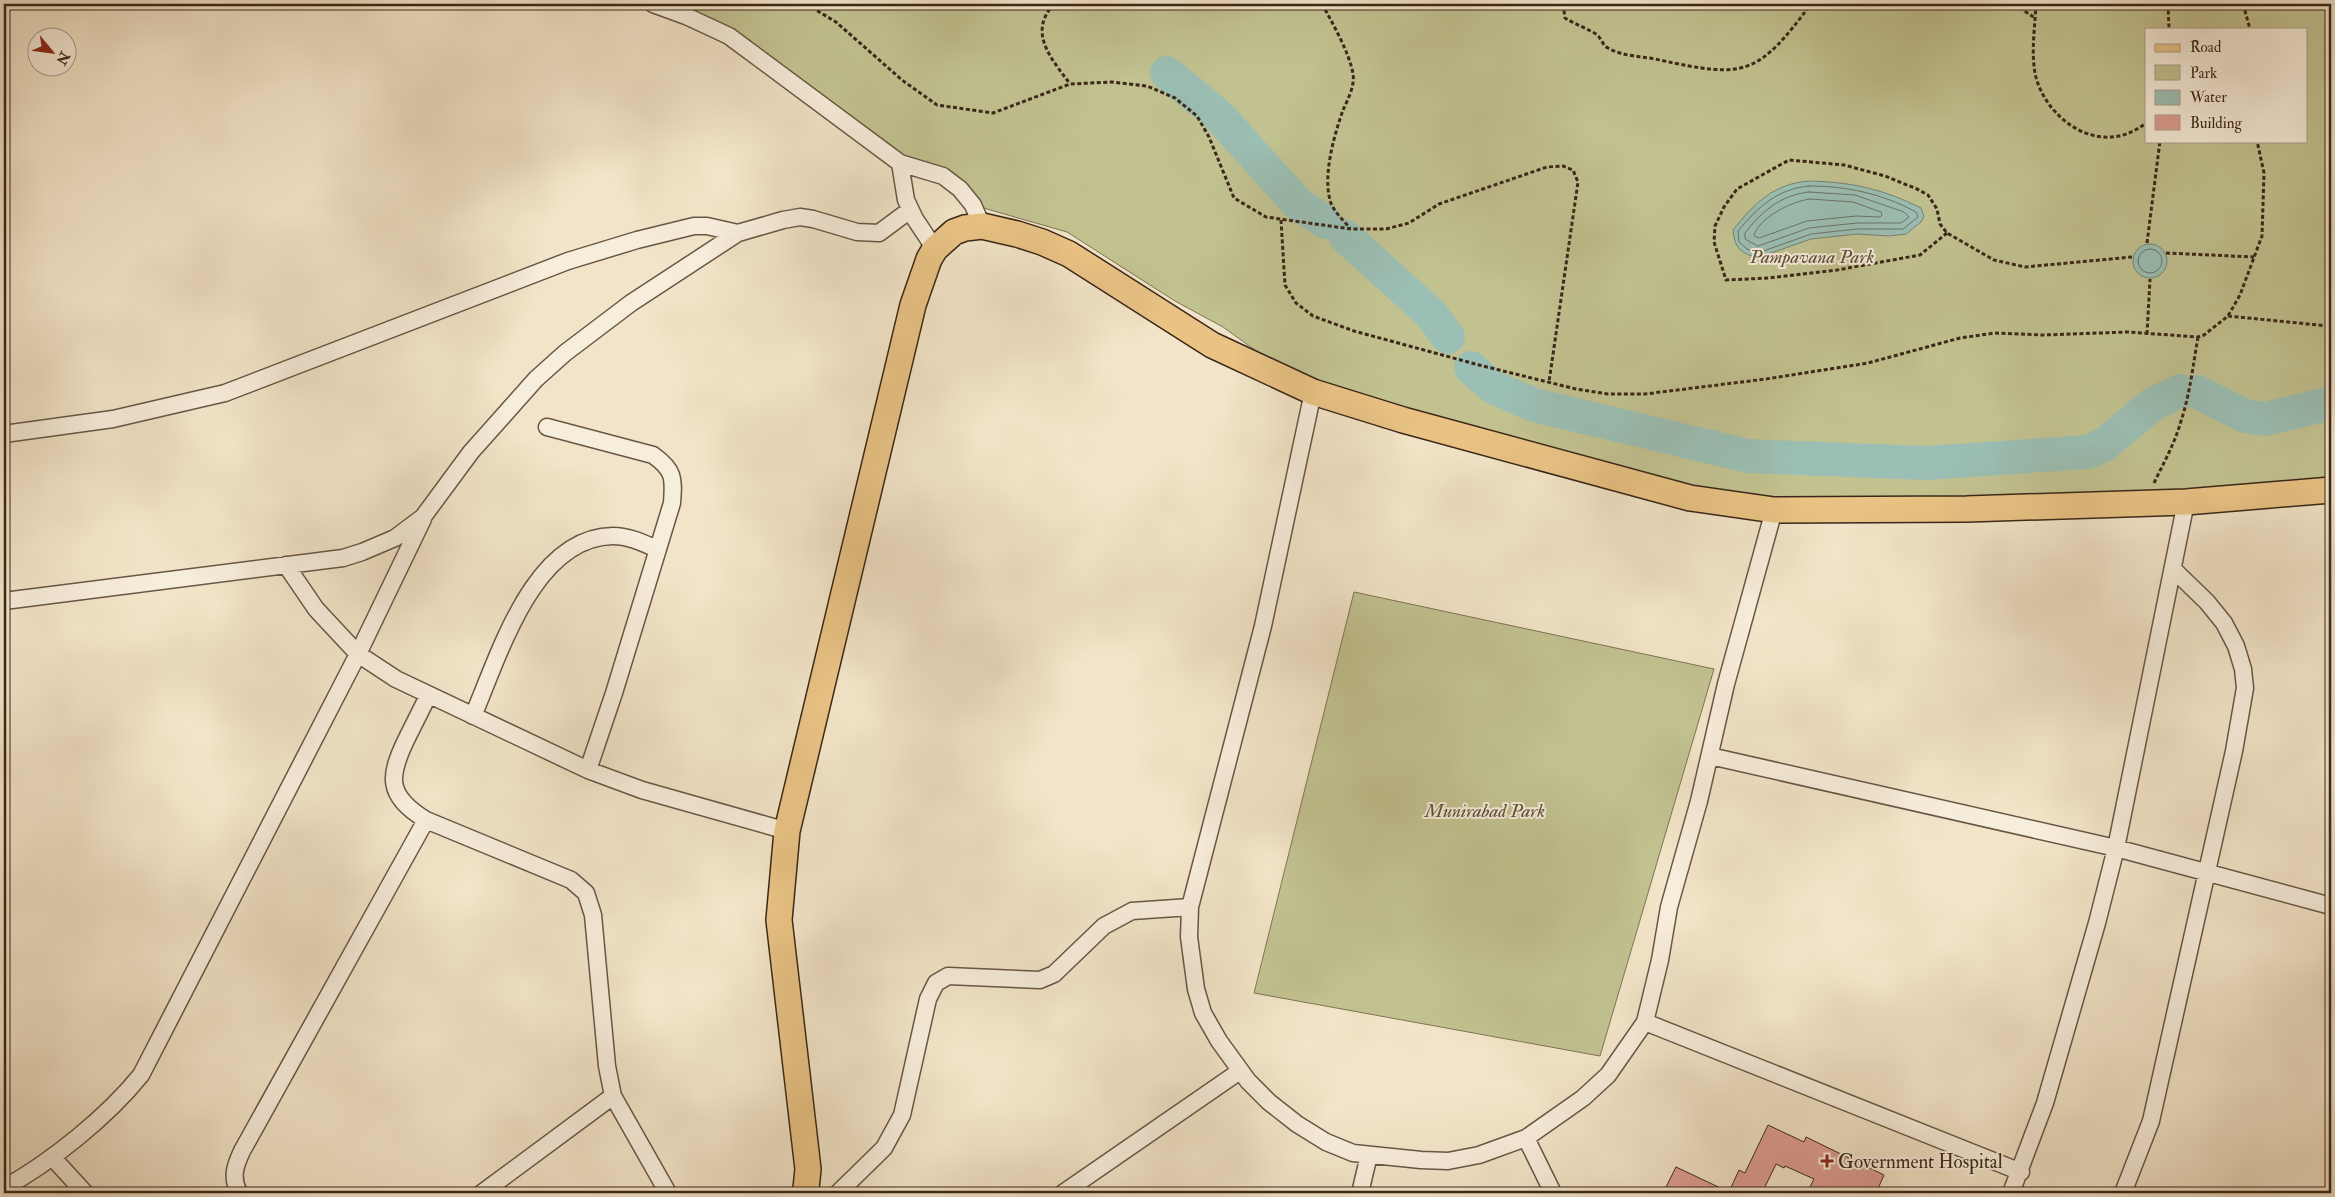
<svg xmlns="http://www.w3.org/2000/svg" width="2335" height="1197" font-family="'IM FELL Double Pica',serif">
  <rect width="100%" height="100%" fill="#f2e4c8"/>
  <filter id="stains"><feTurbulence type="fractalNoise" baseFrequency=".004" numOctaves="4"/><feColorMatrix values="0 0 0 0 .2 0 0 0 0 .09 0 0 0 0 .02 0 0 0 .5 -.17"/></filter>
  <radialGradient id="worn" r=".72"><stop offset=".6" stop-color="#630" stop-opacity="0"/><stop offset="1" stop-color="#630" stop-opacity=".3"/></radialGradient>
  <path fill="#c2c291" stroke="#7e7455" fill-rule="evenodd" d="M 653,4 L 2331,4 L 2331,490 L 1774,510 L 1313,392 L 1223,327 L 1175,301 L 1067,232 L 973,205 L 960,189 L 900,163 L 767,63 ZM 2146,29 L 2306,29 L 2306,141 L 2146,141 Z
    M 1354,592 L 1714,669 L 1600,1056 L 1254,993 Z"/>
  <path fill="#9bbfb4" stroke="#748276" d="M 1809,181 C 1851,182 1883,189 1921,208 L 1924,216 L 1921,222 L 1906,234 L 1889,236 L 1857,234 L 1811,239 L 1757,258 C 1740,252 1735,249 1733,230 C 1755,203 1773,184 1809,181 Z
    M2133 261a17 17 0 1 1 34 0a17 17 0 1 1-34 0Z"/>
  <g fill="none" stroke-linecap="round" stroke-linejoin="round">
    <path stroke="#6a7366" stroke-width="1" d="M 1809,186 C 1847,186 1883,194 1916,212 L 1918,217 L 1903,229 L 1857,229 L 1811,234 L 1758,253 L 1747,249 L 1739,242 L 1738,231 C 1758,207 1777,189 1809,186 Z
      M 1809,192 L 1855,195 L 1904,212 L 1909,217 L 1901,223 L 1857,223 L 1809,228 L 1758,246 L 1745,239 L 1745,233 C 1762,211 1781,195 1809,192 Z
      M 1810,199 L 1853,202 L 1881,212 L 1882,215 L 1880,217 L 1856,216 L 1807,221 L 1759,238 L 1754,236 C 1758,218 1792,201 1810,199 Z
      M2138 261a12 12 0 1 1 24 0a12 12 0 1 1-24 0Z"/>
    <path stroke="#9bbfb4" stroke-width="34" d="M 1167,73 L 1218,115 L 1297,203 L 1325,222
      M 1346,237 L 1431,314 L 1448,337
      M 1471,368 L 1493,387 L 1534,405 L 1748,456 L 1926,463 L 2088,452 L 2105,444 L 2153,404 L 2180,391
      M 2197,392 L 2245,416 L 2265,419 L 2331,403"/>
  </g>
  <path fill="#dd9c91" stroke="#3a2719" d="M 1768,1125 L 1804,1142 L 1806,1137 L 1884,1175 L 1876,1193 L 1807,1193 L 1814,1179 L 1785,1166 L 1784,1168 L 1776,1164 L 1762,1193 L 1663,1193 L 1676,1167 L 1729,1192 L 1739,1170 L 1745,1173 Z"/>
  <g fill="none" stroke-linecap="round" stroke-linejoin="round">
    <g stroke="#685645" stroke-width="19">
      <path id="street" d="M 653,4 L 686,16 L 729,36 L 900,163 L 943,176 L 960,189 L 973,205 L 982,226
        M 900,163 L 906,200 L 915,219 L 935,249
        M 1313,392 L 1263,626 L 1190,907 L 1189,937 L 1196,989 L 1203,1013 L 1219,1041 L 1248,1081 L 1269,1102 L 1297,1124 L 1326,1142 L 1353,1153 L 1421,1160 L 1448,1161 L 1479,1155 L 1526,1138 L 1583,1098 L 1608,1075 L 1645,1022 L 1660,960 L 1669,907 L 1699,801 L 1726,684 L 1774,510
        M 547,427 L 653,455 C 674,470 674,478 672,503 L 614,693 L 588,770
        M 4,434 L 113,419 L 225,393 L 568,261 L 637,240 L 694,226 L 707,226 L 738,233
        M 286,565 L 316,609 L 358,654 L 396,679 L 588,770 L 642,790 L 787,831
        M 4,601 L 343,558 L 362,552 L 395,538 L 423,517 L 471,452 L 536,379 L 565,353 L 631,303 L 738,233 L 783,220 L 800,217 L 813,219 L 857,232 L 879,233 L 910,210
        M 428,696 C 421,710 414,724 407,738 C 388,777 386,795 426,820 L 571,880 L 586,893 L 593,915 L 607,1066 L 613,1096 L 668,1193
        M 473,716 C 499,656 533,537 613,536 C 629,536 643,543 657,549
        M 1710,756 L 2116,848 L 2331,906
        M 1645,1022 L 2021,1172
        M 1526,1138 L 1553,1193
        M 52,1157 L 85,1193
        M 4,1188 C 51,1162 107,1117 141,1075 L 358,654 L 423,519
        M 239,1193 C 231,1177 235,1166 242,1151 L 426,820
        M 482,1193 L 613,1096
        M 838,1193 L 884,1148 L 902,1115 L 928,999 L 936,983 L 948,976 L 1040,980 L 1054,974 L 1104,926 L 1132,911 L 1190,907
        M 1063,1193 L 1240,1071
        M 1360,1193 L 1369,1155
        M 2011,1193 L 2045,1103 L 2097,923 L 2116,848 L 2186,502
        M 2123,1193 L 2151,1121 L 2234,751 L 2245,688 L 2243,669 L 2236,646 L 2224,623 L 2207,602 L 2173,569"/>
    </g>
    <g stroke="#3a2719" stroke-width="28">
      <path id="primary" d="M 804,1193 L 806,1189 L 808,1169 L 779,920 L 787,831 L 913,305 L 929,259 L 935,249 L 954,232 L 965,228 L 982,226 L 1017,234 L 1042,242 L 1069,254 L 1212,345 L 1313,392 L 1403,420 L 1690,498 L 1774,510 L 1967,509 L 2186,502 L 2331,490"/>
    </g>
    <path stroke="#3a2719" stroke-width="3" stroke-dasharray="4 2.5" stroke-linecap="butt" d="M 806,4 L 836,22 L 902,80 L 937,105 L 993,113 L 1070,84 L 1112,82 L 1147,86 L 1175,98 L 1197,116 L 1209,137 L 1234,198 L 1266,217 L 1351,229 L 1386,229 L 1409,223 L 1439,204 L 1547,167 L 1563,166 L 1573,170 L 1578,182 L 1549,382
      M 1054,4 C 1027,33 1052,59 1070,84
      M 1322,4 C 1332,22 1350,54 1353,74 C 1355,86 1348,99 1343,110 C 1334,136 1323,174 1330,200 C 1332,210 1344,221 1350,228
      M 1563,4 L 1565,18 C 1575,24 1586,28 1596,34 C 1601,37 1602,45 1608,48 C 1623,57 1643,56 1660,60 C 1746,79 1758,75 1811,4
      M 2014,4 L 2035,18
      M 2036,4 C 2035,27 2031,50 2035,73 C 2042,109 2080,144 2119,136 C 2129,134 2138,129 2146,123
      M 2168,4 L 2169,29
      M 2243,4 L 2250,29
      M 1281,220 L 1285,285 L 1296,303 L 1313,316 L 1354,331 L 1479,365 L 1576,389 L 1608,394 L 1645,394 L 1766,379 L 1868,363 L 1960,338 L 1995,333 L 2043,335 L 2128,332 L 2198,337 L 2204,335 L 2228,316 L 2240,295 L 2262,236 L 2264,173 L 2257,141
      M 1947,233 L 1920,255 L 1837,270 L 1769,278 L 1726,280 L 1714,242 L 1715,226 L 1724,207 L 1737,189 L 1789,160 L 1844,165 L 1885,176 L 1917,189 L 1928,195 L 1937,209 L 1940,224 L 1947,233 L 1994,260 L 2025,267 L 2132,257
      M 2147,243 L 2160,141
      M 2166,253 L 2254,257
      M 2228,316 L 2328,326 L 2331,324
      M 2147,334 L 2150,279
      M 2154,483 C 2164,462 2175,443 2181,421 C 2190,394 2193,365 2198,337"/>
    <use href="#street" stroke="#f7eddb" stroke-width="16"/>
    <use href="#primary" stroke="#e9c284" stroke-width="25"/>
  </g>
  <path fill="#8f2418" stroke="#f7eddb" stroke-width="2" d="M1824.5 1153.5h5v5h5v5h-5v5h-5v-5h-5v-5h5z"/>
  <g text-anchor="middle" stroke-width="4" stroke-linejoin="round" paint-order="stroke">
    <g font-size="19" font-style="italic" fill="#5c4e37" stroke="#f7eddb">
      <text x="1812" y="263">Pampavana Park</text>
      <text x="1485" y="817">Munirabad Park</text>
    </g>
    <g font-size="19" fill="#3a2719" stroke="#f7eddb" text-anchor="start">
      <text x="1838" y="1168">Government Hospital</text>
    </g>
  </g>
  <rect width="2335" height="1197" fill="none" stroke="#f2e4c8" stroke-width="20"/>
  <rect x="5" y="5" width="2325" height="1187" fill="none" stroke="#3a2719" stroke-width="2.5"/>
  <rect x="10" y="10" width="2315" height="1177" fill="none" stroke="#3a2719"/>
  <rect x="2145" y="28" width="162" height="115" fill="#f7eddb" stroke="#ab9e8d"/>
  <rect x="2155" y="44" width="25" height="8" fill="#e9c284" stroke="#ab9e8d"/>
  <text x="2190" y="52" font-size="15" fill="#3a2719">Road</text>
  <rect x="2155" y="65" width="25" height="15" fill="#c2c291" stroke="#ab9e8d"/>
  <text x="2190" y="78" font-size="15" fill="#3a2719">Park</text>
  <rect x="2155" y="90" width="25" height="15" fill="#9bbfb4" stroke="#ab9e8d"/>
  <text x="2190" y="102" font-size="15" fill="#3a2719">Water</text>
  <rect x="2155" y="115" width="25" height="15" fill="#dd9c91" stroke="#ab9e8d"/>
  <text x="2190" y="128" font-size="15" fill="#3a2719">Building</text>
  <g transform="translate(52 52) rotate(119)"><circle r="24" fill="#f7eddb" stroke="#ab9e8d"/>
  <path d="M0-4L9 19L0 12L-9 19Z" fill="#8f2418"/>
  <text y="-8" font-size="14" font-weight="bold" text-anchor="middle" fill="#3a2719">N</text>
  </g>
  <rect width="100%" height="100%" filter="url(#stains)"/>
  <rect width="100%" height="100%" fill="url(#worn)"/>
</svg>
